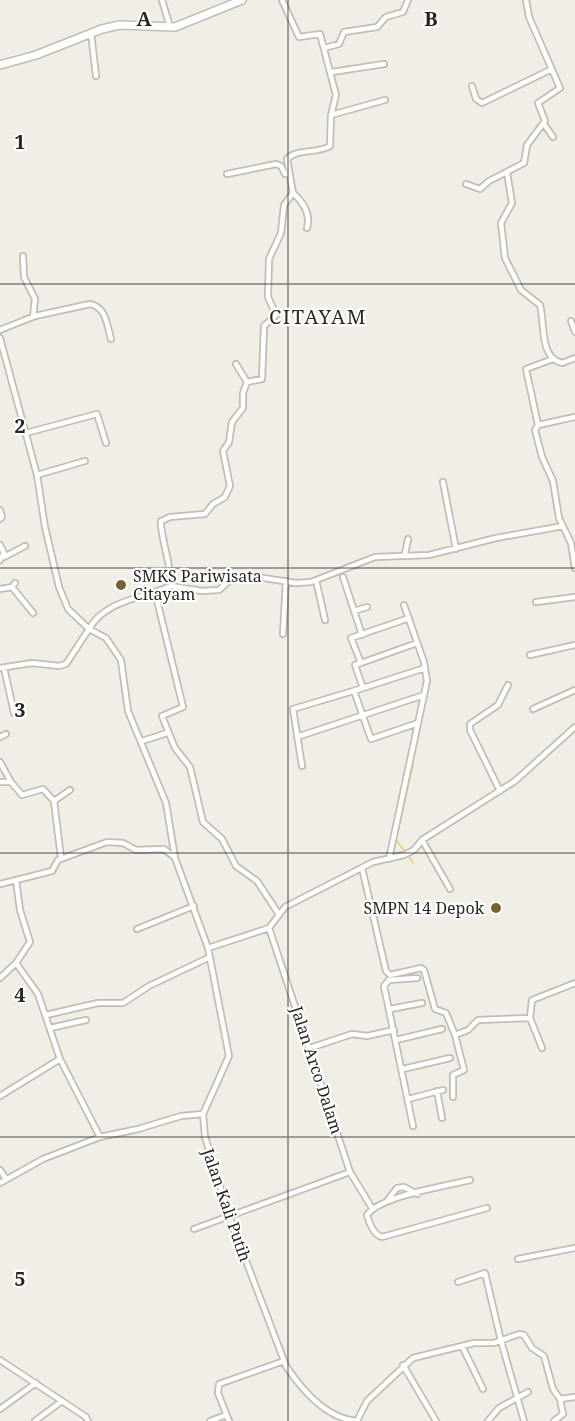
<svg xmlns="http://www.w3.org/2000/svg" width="575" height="1421" font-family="'Noto Serif',serif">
  <rect width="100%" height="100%" fill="#f1eee5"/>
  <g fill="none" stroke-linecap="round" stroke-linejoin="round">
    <path stroke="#eccd6c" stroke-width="1.5" d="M 405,851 L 396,840 L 413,764
      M 408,855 L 413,863"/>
    <g stroke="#c1beb6" stroke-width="8">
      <path id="minor" d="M 162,0 L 170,27
        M 91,33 L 96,76
        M 324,48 L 339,44 L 344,32 L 377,27 L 386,17 L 403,12 L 408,0
        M 332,72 L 384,64
        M 472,86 L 476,99 L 482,103 L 552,69
        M 331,115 L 385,100
        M 544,124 L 553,137
        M 507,172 L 512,203 L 501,223 L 505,258 L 521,290 L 540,305 C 545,323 539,358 562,363 L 575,358
        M 227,174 L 276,164 L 281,166 L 285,174 L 289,174
        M 466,184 L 480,189 L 489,181 L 524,163 L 527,145 L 545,121 L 538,103 L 560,88 L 529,17 L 526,0
        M 293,193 C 303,202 311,214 307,228
        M 23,256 L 24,277 L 35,299 L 33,317
        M 571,321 L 575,332
        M 0,330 L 35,316 L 90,304 C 106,307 107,325 111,339
        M 0,338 L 37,475 L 45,527 L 59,587 L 68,609 L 89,629 C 105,600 144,598 171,586 C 172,568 159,530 161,521 L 170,517 L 205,514 L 213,504 L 225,497 L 230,486 L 223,451 L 229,442 L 232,422 L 243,408 L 243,393 L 247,382 L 262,379 L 264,326 L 276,315 L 268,297 L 269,259 L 281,233 L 284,205 L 293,193 L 287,159 C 297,148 318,154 330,146 L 331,115 L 336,95 L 320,34 L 299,37 L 282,0
        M 236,364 L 247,382
        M 575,417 L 538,425 L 535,430 L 542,457 L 553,481 L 559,518 L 571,543 L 575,568
        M 538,425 L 526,369 L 553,359
        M 26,433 L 97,414 L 106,443
        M 37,475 L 85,461
        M 443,482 L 456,549
        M 0,510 L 2,517 L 0,519
        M 0,545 L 4,553 L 0,560
        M 405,554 L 408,539
        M 4,557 L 25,546
        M 343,577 L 362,635
        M 316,580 L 325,620
        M 171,586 L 202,591 L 219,590 L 232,578 L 244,575 L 296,583 L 311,582 L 375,557 L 429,555 L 496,538 L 563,526
        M 12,587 L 33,613
        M 0,589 L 12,587 L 15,583
        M 155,592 L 183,707 L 162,716 L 175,748 L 190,767 L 203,822 L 222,839 L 236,866 L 257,881 L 278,913
        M 536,602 L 575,597
        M 354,611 L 367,607
        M 409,618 L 351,638 L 361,663 L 417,643
        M 283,634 L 286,581
        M 530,655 L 575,645
        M 361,663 L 355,665 L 363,688 L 425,668
        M 0,668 L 32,663 L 59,666 L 66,664 L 89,629 L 106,638 L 121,660 L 128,711 L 166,803 L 175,858 L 208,948 L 229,1056 L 203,1114 L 205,1137 L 229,1216 L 286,1366 C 302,1390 326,1418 356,1421
        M 4,668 L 14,713
        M 354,691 L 371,739 L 418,723
        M 533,709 L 575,690
        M 0,737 L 6,734
        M 297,737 L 424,695
        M 142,741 L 167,733
        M 0,762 L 11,782
        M 302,766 L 293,709 L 363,688
        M 0,782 L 11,782 L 22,795 L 43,789 L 54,801
        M 500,791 L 470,730 L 470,724 L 498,705 L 508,685
        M 422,840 L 450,889
        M 61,858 L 54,801 L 70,790
        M 389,859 L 427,681 L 424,662 L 404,605
        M 362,868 L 386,971 L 390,975 L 421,968 L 424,970 L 435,1009 L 446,1013 L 455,1035
        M 16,880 L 20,910 L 30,942 L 16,963 L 38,994 L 60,1059 L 100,1137
        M 0,884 L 52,871 L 58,860 L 107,842 L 123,843 L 136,850 L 164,849 L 173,856
        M 269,928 L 350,1172 L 372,1208
        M 137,929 L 194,906
        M 208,948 L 269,928 L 285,907 L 373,862 L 404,855 L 414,850 L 422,840 L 515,781 L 575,727
        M 0,978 L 16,963
        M 390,1009 L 422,1003
        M 46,1015 L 98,1003 L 123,1003 L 149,986 L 210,957
        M 530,1018 L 542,1048
        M 50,1028 L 86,1020
        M 396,1040 L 442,1029
        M 310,1048 L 352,1034 L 367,1036 L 394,1030
        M 403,1069 L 450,1058
        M 437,1091 L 442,1118
        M 0,1096 L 60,1059
        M 453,1097 L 453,1075 L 464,1070 L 455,1035 L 468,1030 L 478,1020 L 530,1018 L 532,1000 L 575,983
        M 408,1099 L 443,1090
        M 413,1126 L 384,986 L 389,980 L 417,978
        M 0,1170 L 6,1179
        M 470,1180 C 446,1186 380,1196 367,1215 C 369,1223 374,1235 382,1237 L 487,1208
        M 0,1183 L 43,1159 L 100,1137 L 138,1129 L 181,1116 L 203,1114
        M 387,1201 L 397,1188 L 404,1187 L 417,1194
        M 194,1229 L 350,1172
        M 518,1259 L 575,1248
        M 458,1282 L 485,1273 L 501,1341 L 524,1421
        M 462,1346 L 483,1389
        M 0,1360 L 86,1417 L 88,1421
        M 403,1365 L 436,1421
        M 0,1409 L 36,1383
        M 35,1421 L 62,1401
        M 210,1421 L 226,1415
        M 229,1421 L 218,1393 L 219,1384 L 284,1361
        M 357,1421 L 367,1401 L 413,1358 L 474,1343 L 494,1343 L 519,1334 L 524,1335 L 532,1348 L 544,1356 L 553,1389 L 560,1399 L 575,1397
        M 488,1421 L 499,1408 L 528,1392
        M 554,1421 L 563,1414 L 560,1399"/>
    </g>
    <g stroke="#c1beb6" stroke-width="10">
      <path id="secondary" d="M 0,65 L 36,55 L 102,29 L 120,25 L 175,27 L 242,0"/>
    </g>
    <use href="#minor" stroke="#fff" stroke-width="4.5"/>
    <use href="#secondary" stroke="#fff" stroke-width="7"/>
  </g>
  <path fill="none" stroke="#272623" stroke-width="1.5" stroke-opacity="0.55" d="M 288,0 L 288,1421M 0,284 L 575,284M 0,568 L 575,568M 0,853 L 575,853M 0,1137 L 575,1137"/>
  <g fill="#746432" stroke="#fff" stroke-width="2">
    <circle cx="121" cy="585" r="6"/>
    <circle cx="496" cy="908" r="6"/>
  </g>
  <g text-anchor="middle" stroke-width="4.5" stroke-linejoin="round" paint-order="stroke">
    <g font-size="16" fill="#272623" stroke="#fff" text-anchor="start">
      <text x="133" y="582">SMKS Pariwisata<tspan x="133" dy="18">Citayam</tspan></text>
      <text x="484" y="914" text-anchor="end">SMPN 14 Depok</text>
    </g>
    <g font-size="16" fill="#272623" stroke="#fff">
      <text transform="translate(317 1070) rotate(72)" y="6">Jalan Arco Dalam</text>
      <text transform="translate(227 1205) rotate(71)" y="6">Jalan Kali Putih</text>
    </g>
    <g font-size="20" letter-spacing="1.5" fill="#2b2922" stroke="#fff">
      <text x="318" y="324">CITAYAM</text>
    </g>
  </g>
  <g font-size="20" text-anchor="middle" font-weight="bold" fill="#272623" stroke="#fff" stroke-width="4.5" stroke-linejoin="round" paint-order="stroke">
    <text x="144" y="26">A</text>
    <text x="431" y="26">B</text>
    <text x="20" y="149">1</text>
    <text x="20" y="433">2</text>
    <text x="20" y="717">3</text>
    <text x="20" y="1002">4</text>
    <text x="20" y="1286">5</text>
  </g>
</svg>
